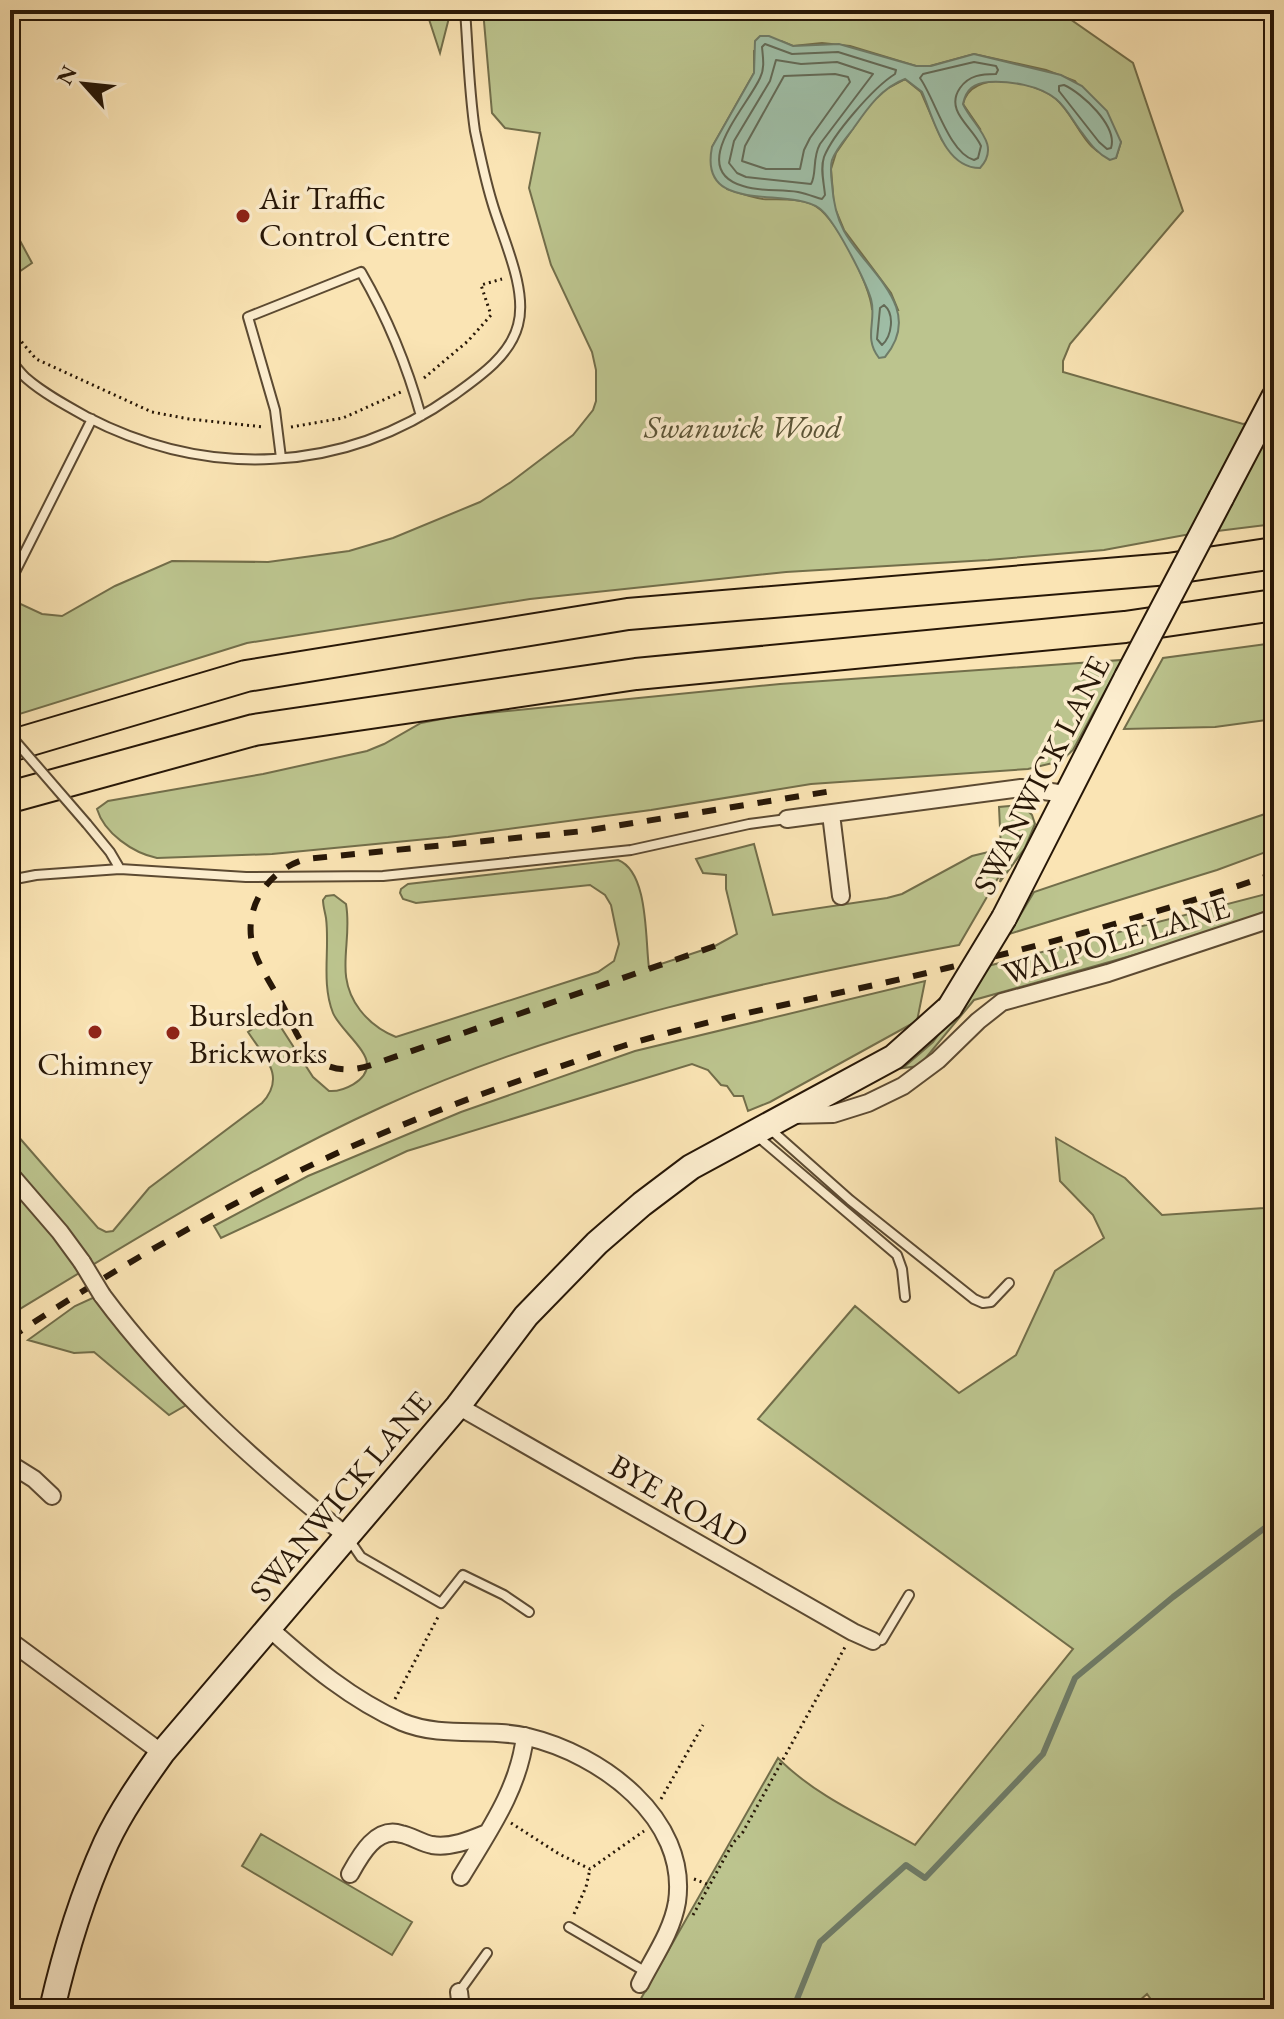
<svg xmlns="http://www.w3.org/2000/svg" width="1284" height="2019" font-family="'EB Garamond',serif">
  <rect width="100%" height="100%" fill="#fae4b4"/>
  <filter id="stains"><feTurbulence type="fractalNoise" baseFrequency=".0025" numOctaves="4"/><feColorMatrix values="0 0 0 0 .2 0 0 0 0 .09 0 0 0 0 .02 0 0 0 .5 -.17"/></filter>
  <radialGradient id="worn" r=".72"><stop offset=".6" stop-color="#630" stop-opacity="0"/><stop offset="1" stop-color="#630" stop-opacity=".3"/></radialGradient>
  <path fill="#bcc48e" stroke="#726e4a" stroke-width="2" fill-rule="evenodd" d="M 426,10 L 451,10 L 440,53 Z
    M 483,10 L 1057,10 L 1133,63 L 1183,211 L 1070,344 L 1063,361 L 1063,372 L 1243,424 L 1274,416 L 1274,524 L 1185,535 L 1104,550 L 988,560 L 786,572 L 530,599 L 247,643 L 10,717 L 10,599 L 42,614 L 62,616 L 115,586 L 172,561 L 268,562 L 349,551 L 393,538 L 480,502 L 511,482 L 573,435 L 593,410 L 596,401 L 596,370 L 592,352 L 551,265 L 529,188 L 540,133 L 505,128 L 492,113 ZM 781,41 L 793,46 L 822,43 L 850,46 L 916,66 L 930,66 L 974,54 L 1046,70 L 1075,81 L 1121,142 L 1116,158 C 1083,155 1078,117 1055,98 C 1034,81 971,68 963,104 L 980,129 L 942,140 L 921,92 L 905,79 L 886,89 L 870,104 L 836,153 L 831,169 L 834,206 L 844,230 L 891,293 L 898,310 L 872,309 C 870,285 835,214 812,204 C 796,198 780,200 763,199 C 751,197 739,193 727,189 L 712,147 L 754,73 L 754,51 Z
    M 10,222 L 32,263 L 10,278 Z
    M 1274,643 L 1274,719 L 1215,727 L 1124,729 L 1163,658 Z
    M 1122,660 L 1073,750 L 1061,761 L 1028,769 L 811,784 L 651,810 L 448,837 L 272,854 L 157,858 C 133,853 104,833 97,809 L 108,801 L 263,774 L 367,751 L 384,744 L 421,723 L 457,716 L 780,684 Z
    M 1022,805 L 1032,815 L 1035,824 L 1025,848 L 1000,882 L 1002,871 L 959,945 C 764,981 566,1023 384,1106 C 254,1165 132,1241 10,1315 L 10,1127 L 98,1228 L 106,1232 L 113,1231 L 149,1188 L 262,1103 C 287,1076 264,1057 248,1032 L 273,1015 L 313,1077 L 329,1091 C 343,1092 367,1081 367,1065 C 368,1050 339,1028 333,1013 C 321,983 330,949 326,918 C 325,912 323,906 323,900 L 326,896 L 334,895 L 346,904 C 353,943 333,975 360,1010 C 370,1023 381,1031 396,1037 L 598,972 L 614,961 L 619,944 L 611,905 L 605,895 L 590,885 L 416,903 L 403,899 L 400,893 L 401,889 L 408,884 L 618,860 C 649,872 645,940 649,968 L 715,946 L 737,934 L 726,889 L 726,875 L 703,873 L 696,859 L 754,844 L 773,915 L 887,898 L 902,894 L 972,856 L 1001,849 L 999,807 Z
    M 1274,811 L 1274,849 L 1217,870 L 1009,934 L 1034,892 Z
    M 1274,892 L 1274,908 L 1205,935 L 974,1000 L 919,1066 L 903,1068 L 933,1042 L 988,966 Z
    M 925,981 L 917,1021 L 770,1102 L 748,1111 L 743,1096 L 734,1096 L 727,1086 L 721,1085 L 708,1070 L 692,1064 L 407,1151 L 221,1238 L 214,1226 L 308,1176 L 461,1112 L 635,1051 Z
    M 1056,1138 L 1125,1178 L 1162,1215 L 1264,1208 L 1274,1201 L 1274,2009 L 1158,2009 L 1147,1994 L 1130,2009 L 635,2009 L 778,1758 C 815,1796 869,1819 915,1845 L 1073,1649 L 758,1419 L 855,1306 L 959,1393 L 1016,1355 L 1055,1271 L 1104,1238 L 1093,1215 L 1060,1181 Z
    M 97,1296 L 188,1404 L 169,1415 L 94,1352 L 74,1353 L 28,1340 L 75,1306 Z
    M 261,1834 L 412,1922 L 392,1955 L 242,1866 Z"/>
  <path fill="#9fbfa8" stroke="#6f7c68" stroke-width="2" d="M 760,36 L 769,36 L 793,46 L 839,44 L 916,66 L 931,66 L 974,54 L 1061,75 L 1082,86 L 1107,111 L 1121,142 L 1116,158 L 1110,160 C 1098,154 1091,145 1083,134 C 1074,123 1067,108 1056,99 C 1039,85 1010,81 989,82 C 974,83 966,89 963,104 C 973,126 1002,144 980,168 C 944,168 934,119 922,92 L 905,79 C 881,88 867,109 853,129 C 846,138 836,149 832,160 C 830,167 831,176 832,184 C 833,200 836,216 844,231 C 866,271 926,308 885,357 L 879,358 C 863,338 877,320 871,299 C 865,280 834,218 819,208 C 787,186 698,216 712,147 L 754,73 L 755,41 Z"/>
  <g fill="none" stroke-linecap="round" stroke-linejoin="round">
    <path stroke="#636b58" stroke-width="2" d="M 765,44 L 792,54 L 838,52 L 896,70 L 895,74 C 874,87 833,134 824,157 C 820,169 824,183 825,195 L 822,199 C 815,197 807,194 798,192 C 780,189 761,192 743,186 C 686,169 747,107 760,78 C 765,68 763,58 762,47 Z
      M 776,60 L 801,64 L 837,62 L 873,74 L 820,144 C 812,158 817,174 811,184 L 746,177 L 737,173 L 729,163 L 734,141 L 770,81 Z
      M 974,62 L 996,66 L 998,70 L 996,74 C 982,74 969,75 960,88 C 944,111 973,127 981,146 L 978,158 L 974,160 C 949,153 935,99 920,78 L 923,74 Z
      M 835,74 L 848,77 L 850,82 L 810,138 L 804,150 L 800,169 L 766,169 L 742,161 L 745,146 L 784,76 Z
      M 1064,85 C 1082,93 1118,126 1111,148 L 1107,149 L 1099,142 L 1059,91 L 1059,86 Z
      M 884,305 C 895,314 892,336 882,345 L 877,339 L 880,308 Z"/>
    <path stroke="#6f7c68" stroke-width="6" d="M 793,2009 L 820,1942 L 906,1865 L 925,1878 L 1043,1754 L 1075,1678 L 1173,1597 L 1274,1521"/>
    <g stroke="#5c4a32" stroke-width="12">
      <path id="lane" d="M 10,360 C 15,365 20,373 26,378 C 43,393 67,406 87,417 C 207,479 343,474 454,395 C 479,377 510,356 518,325 C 528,289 502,237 492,202 C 485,179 480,155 475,131 C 469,91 468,50 465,10
        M 281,458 L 275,410 L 248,317 L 361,272 C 387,317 407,365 421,416
        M 10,582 L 92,419
        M 87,824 L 110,852 L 120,869
        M 10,880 L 36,875 L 120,869 L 246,877 L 383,876 L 631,850 L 749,824 L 787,819
        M 10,974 L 10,1003
        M 770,1129 L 850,1200 L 974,1299 L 983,1303 L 991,1302 L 1009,1283
        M 757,1136 L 897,1255 L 902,1269 L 905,1297
        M 348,1538 L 361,1557 L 441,1603 L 463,1575 L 504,1595 L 529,1612
        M 873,1641 L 882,1640 L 909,1595
        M 569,1927 L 646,1972
        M 459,1992 L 487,1953"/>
    </g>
    <g stroke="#5c4a32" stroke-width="20">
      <path id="street" d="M 831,814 L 841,896
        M 787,819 L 1021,788 L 1066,794
        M 791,1115 L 833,1114 L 868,1103 L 903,1086 L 938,1060 L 978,1021 L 1002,1002 L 1108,973 L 1274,918
        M 10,1174 L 60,1232 L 82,1262
        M 102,1295 C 171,1388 258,1465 348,1537
        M 458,1406 L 853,1632 L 873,1641
        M 10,1464 L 34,1479 L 52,1496
        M 269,1628 C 309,1664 352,1700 402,1722 C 443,1739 487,1727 528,1737 C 600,1754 689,1818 677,1902 C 672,1932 653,1958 640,1984
        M 10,1641 L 162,1753
        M 350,1874 C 360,1856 376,1826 401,1834 C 412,1836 421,1843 432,1845 C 451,1848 470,1840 487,1833
        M 461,1877 C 488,1832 519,1789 525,1736
        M 459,1992 L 461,2009"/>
    </g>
    <g stroke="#271707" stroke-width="28">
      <path id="secondary" d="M 1221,498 L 1274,397
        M 1004,918 L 1127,677
        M 52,2009 C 65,1952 82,1896 106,1843 C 121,1811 142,1781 162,1753 L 458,1406 L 526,1316 L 597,1243 L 642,1204 L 691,1167 L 894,1057 L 950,1007"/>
    </g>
    <g stroke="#271707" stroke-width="34">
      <path id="highway" d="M 10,746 L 246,676 L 628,614 L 1168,569 L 1274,553
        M 10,797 L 254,730 L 636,674 L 1125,627 L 1274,605"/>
    </g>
    <path stroke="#271707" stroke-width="3" stroke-dasharray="2 4" stroke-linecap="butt" d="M 10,328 L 36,359 L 152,412 L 189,419 L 264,427
      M 424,378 L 468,341 L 491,315 L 481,285 L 502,279
      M 10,408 L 19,390
      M 291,427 L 343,418 L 401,392
      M 395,1699 L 438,1617
      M 661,1799 L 703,1725
      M 511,1823 L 559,1854 L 590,1869 L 644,1831
      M 694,1879 L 709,1885
      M 574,1914 L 586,1887 L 590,1869
      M 693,1915 L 733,1843 L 743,1832 L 845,1647"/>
    <use href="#lane" stroke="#fcedce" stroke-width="8"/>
    <use href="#street" stroke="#fcedce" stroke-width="16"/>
    <use href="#secondary" stroke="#fcedce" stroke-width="24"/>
    <use href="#highway" stroke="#fae4b4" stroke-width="30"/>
    <path stroke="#271707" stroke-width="6" stroke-dasharray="14 14" stroke-linecap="butt" d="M 715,946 L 380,1062 C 361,1069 341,1074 322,1063 C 302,1052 294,1027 284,1008 C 274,988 257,965 252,943 C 244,905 270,869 306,859 L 584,831 L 832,791
      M 10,1338 C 103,1276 199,1220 299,1171 C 402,1121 513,1081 623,1046 C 729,1013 839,995 947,968 C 1058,942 1166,910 1274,874"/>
    <g stroke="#5c4a32" stroke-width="12" stroke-linecap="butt">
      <path id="lane-bridge" d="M 10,735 L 87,824"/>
    </g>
    <g stroke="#5c4a32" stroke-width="20" stroke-linecap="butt">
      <path id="street-bridge" d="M 82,1262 L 102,1295"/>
    </g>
    <g stroke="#271707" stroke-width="28" stroke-linecap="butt">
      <path id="secondary-bridge" d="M 1127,677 L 1221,498
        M 950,1007 L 1004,918"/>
    </g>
    <use href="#lane-bridge" stroke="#fcedce" stroke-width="8"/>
    <use href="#street-bridge" stroke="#fcedce" stroke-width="16"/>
    <use href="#secondary-bridge" stroke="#fcedce" stroke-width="24"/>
  </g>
  <g fill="#8f2418" stroke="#fcedce" stroke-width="3">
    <circle cx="243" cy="216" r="8"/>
    <circle cx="95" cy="1032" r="8"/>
    <circle cx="173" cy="1033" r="8"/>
  </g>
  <g text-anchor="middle" stroke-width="7" stroke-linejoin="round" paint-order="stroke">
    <g font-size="32" fill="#271707" stroke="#fcedce" text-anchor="start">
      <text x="259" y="209">Air Traffic<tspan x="259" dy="37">Control Centre</tspan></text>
      <text x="189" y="1026">Bursledon<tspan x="189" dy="37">Brickworks</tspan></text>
      <text x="95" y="1075" text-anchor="middle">Chimney</text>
    </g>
    <g font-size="32" font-style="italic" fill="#5b5436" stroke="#fcedce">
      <text x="743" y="438">Swanwick Wood</text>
    </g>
    <g font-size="32" fill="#271707" stroke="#fcedce">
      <text transform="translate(1041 775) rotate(-63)" y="11">SWANWICK LANE</text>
      <text transform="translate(1116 940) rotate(-17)" y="11">WALPOLE LANE</text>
      <text transform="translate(340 1496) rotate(-50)" y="11">SWANWICK LANE</text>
      <text transform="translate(679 1501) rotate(30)" y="11">BYE ROAD</text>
    </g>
  </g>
  <rect width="1284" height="2019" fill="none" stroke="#fae4b4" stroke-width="40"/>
  <rect x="12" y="12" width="1260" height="1995" fill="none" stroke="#271707" stroke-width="4"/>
  <rect x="20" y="20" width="1244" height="1979" fill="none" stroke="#271707" stroke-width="2"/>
  <g transform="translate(84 84) rotate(297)" stroke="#fcedce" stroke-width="6" paint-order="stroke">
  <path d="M0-6L14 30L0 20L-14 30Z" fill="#271707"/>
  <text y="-12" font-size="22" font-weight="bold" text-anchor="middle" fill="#271707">N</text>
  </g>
  <rect width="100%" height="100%" filter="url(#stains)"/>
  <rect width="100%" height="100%" fill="url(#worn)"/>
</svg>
